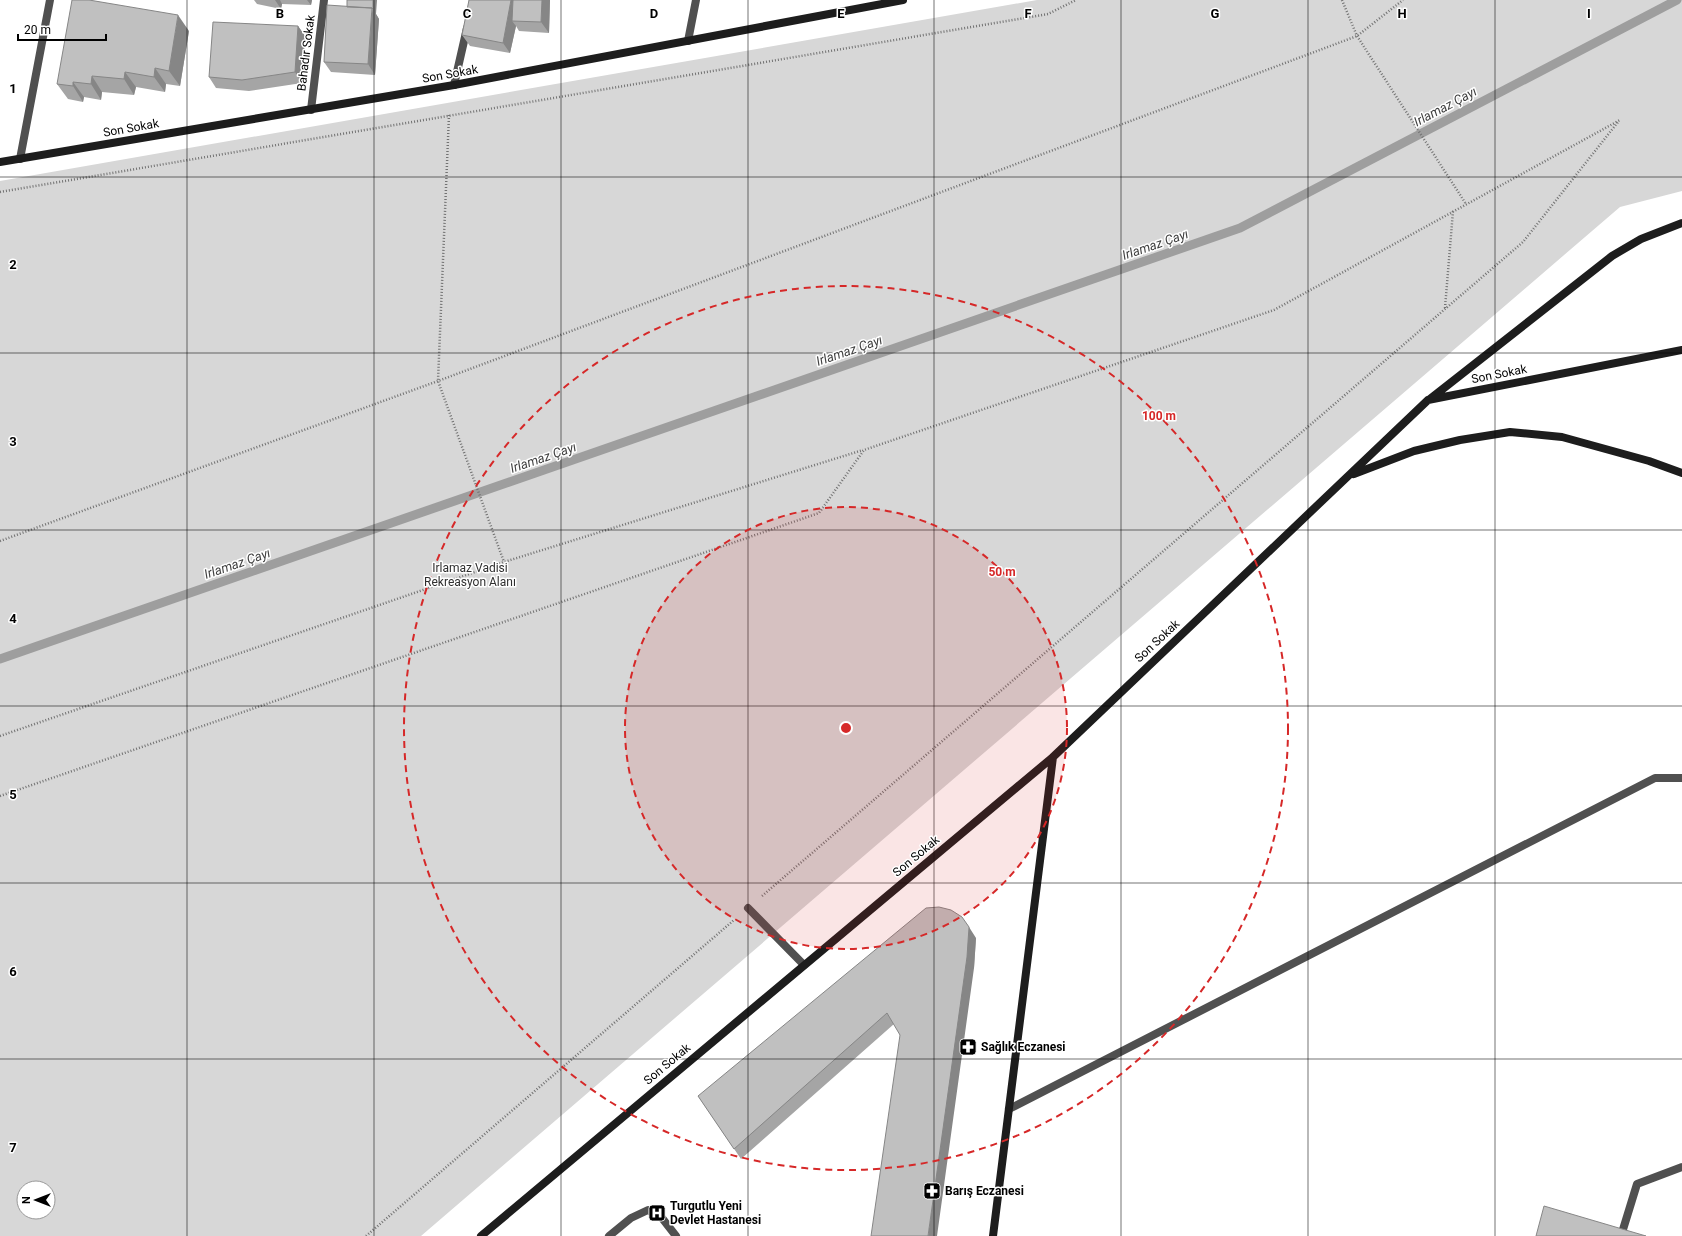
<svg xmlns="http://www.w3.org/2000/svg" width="1682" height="1236" font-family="Roboto,sans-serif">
  <rect width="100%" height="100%" fill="#fff"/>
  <path fill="#d7d7d7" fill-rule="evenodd" d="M 1037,0 L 1682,0 L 1682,191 L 1620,207 L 421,1236 L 0,1236 L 0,181 ZM 24,1188 L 48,1188 L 48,1212 L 24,1212 Z"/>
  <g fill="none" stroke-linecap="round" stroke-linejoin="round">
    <path stroke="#9e9e9e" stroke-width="9" d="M 0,659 L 1240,228 L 1677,0"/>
    <path stroke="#727272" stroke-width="2.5" stroke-dasharray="1 2" stroke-linecap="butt" d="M 1342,0 L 1357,36 L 1466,204
      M 449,115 L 438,381 L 504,562
      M 0,192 L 1048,14 L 1076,0
      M 1445,308 L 1453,211
      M 0,541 L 438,381 L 1357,36 L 1403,0
      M 0,736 L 504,562 L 863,450
      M 0,796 L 819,513 L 864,450 L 1274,310 L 1620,120
      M 762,896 L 1523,242 L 1618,122
      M 366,1236 L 734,920"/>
    <path stroke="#505050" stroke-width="8" d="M 609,1236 L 631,1218 L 648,1210 L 662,1218 L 676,1236
      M 1621,1236 L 1637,1184 L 1682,1167"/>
    <path stroke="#505050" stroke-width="8" d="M 688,41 L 696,0
      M 454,85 L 467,28
      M 311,110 L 324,0
      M 20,159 L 50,0
      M 748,908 L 804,965
      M 1009,1109 L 1655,778 L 1682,778"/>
    <path stroke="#1d1d1d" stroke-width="8" d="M 0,162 L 454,85 L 903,0
      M 1430,399 L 1612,256 L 1641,239 L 1682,223
      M 1354,474 L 1414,451 L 1460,440 L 1510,432 L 1562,437 L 1649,461 L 1682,473
      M 481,1236 L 1053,757 L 1428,400 L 1682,350
      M 993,1236 L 1053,757"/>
  </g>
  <path fill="#a5a5a5" d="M 254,0 L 312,0 L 311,5 L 282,4 L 281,9 L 257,4 Z
    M 469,0 L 550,0 L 549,33 L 519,31 L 516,26 L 510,53 L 470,46 L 462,35 Z
    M 347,7 L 376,14 L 379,19 L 375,75 L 331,72 L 324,62 Z
    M 298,26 L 305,36 L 302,83 L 249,91 L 216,88 L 209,77 Z
    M 189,31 L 180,86 L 166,84 L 165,92 L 136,87 L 134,95 L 102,92 L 101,100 L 84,97 L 83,102 L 68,99 L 57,84 Z
    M 976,938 L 974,968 L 900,1035 L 894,1024 L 741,1159 L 698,1096 Z"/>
  <path fill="#868686" d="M 275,0 L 280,0 L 282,4 L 281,9 Z
    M 307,0 L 312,0 L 311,5 Z
    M 373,0 L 377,0 L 376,14 L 379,19 L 375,75 L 368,64 Z
    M 511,0 L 519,0 L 512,21 L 516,26 L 510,53 L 503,43 Z
    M 542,0 L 550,0 L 549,33 L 541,22 Z
    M 178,15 L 189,31 L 180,86 L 169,71 Z
    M 298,26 L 305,36 L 302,83 L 295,72 Z
    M 155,68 L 166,84 L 165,92 L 154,77 Z
    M 125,72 L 136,87 L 134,95 L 124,79 Z
    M 92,76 L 102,92 L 101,100 L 91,84 Z
    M 73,82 L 84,97 L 83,102 L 73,86 Z
    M 969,927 L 976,938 L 974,968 L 937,1236 L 928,1236 Z"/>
  <path fill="#c0c0c0" stroke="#868686" d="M 72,0 L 89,0 L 178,15 L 169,71 L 155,68 L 154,77 L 125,72 L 124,79 L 92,76 L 91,84 L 73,82 L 73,86 L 57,84 Z
    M 347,0 L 373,0 L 373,9 L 372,8 L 347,7 Z
    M 469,0 L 511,0 L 503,43 L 462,35 Z
    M 513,0 L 542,0 L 541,22 L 512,21 Z
    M 327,5 L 372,8 L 368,64 L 324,62 Z
    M 213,22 L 298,26 L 295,72 L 242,80 L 209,77 Z
    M 939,907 L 951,910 L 962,917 L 969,927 L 967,957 L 928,1236 L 871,1236 L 900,1035 L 887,1013 L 734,1149 L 698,1096 L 926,908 Z
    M 1544,1206 L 1646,1236 L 1536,1236 Z"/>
  <path fill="none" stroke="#000" stroke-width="1" stroke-opacity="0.55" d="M 187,0 L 187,1236M 374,0 L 374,1236M 561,0 L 561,1236M 748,0 L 748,1236M 934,0 L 934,1236M 1121,0 L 1121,1236M 1308,0 L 1308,1236M 1495,0 L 1495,1236M 0,177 L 1682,177M 0,353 L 1682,353M 0,530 L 1682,530M 0,706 L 1682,706M 0,883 L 1682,883M 0,1059 L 1682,1059"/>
  <circle cx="846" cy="728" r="221" fill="#d62828" fill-opacity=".12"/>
  <g fill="none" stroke="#d62828" stroke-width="2" stroke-dasharray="7 5">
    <circle cx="846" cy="728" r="221"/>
    <circle cx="846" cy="728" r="442"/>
  </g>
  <defs>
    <g id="pharmacy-square" transform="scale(0.9)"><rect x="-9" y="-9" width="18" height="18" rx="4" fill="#000" stroke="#fff"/><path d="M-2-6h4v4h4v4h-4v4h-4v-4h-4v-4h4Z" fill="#fff"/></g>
    <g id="hospital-square" transform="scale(0.9)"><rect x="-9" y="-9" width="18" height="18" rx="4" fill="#000" stroke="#fff"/><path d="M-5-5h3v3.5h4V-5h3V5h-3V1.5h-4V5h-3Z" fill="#fff"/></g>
  </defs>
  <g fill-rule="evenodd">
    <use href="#pharmacy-square" x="968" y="1047"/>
    <use href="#pharmacy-square" x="932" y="1191"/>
    <use href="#hospital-square" x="657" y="1213"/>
  </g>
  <g text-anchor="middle" stroke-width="3" stroke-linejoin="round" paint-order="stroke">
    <g font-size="12" fill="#000" stroke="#fff">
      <text transform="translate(306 53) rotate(-83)" y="4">Bahadır Sokak</text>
      <text transform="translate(450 74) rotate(-10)" y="4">Son Sokak</text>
      <text transform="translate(131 128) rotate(-10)" y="4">Son Sokak</text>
      <text transform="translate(1499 374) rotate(-11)" y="4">Son Sokak</text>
      <text transform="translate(1157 641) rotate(-43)" y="4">Son Sokak</text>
      <text transform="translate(916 856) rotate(-40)" y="4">Son Sokak</text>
      <text transform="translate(667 1064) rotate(-40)" y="4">Son Sokak</text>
    </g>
    <g font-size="12" fill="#2e2e2e" stroke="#fff">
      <text x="470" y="572">Irlamaz Vadisi<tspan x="470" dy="14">Rekreasyon Alanı</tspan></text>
    </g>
    <g font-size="12" font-weight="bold" fill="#000" stroke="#fff" text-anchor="start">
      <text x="981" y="1051">Sağlık Eczanesi</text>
      <text x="945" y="1195">Barış Eczanesi</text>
      <text x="670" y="1210">Turgutlu Yeni<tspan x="670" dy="14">Devlet Hastanesi</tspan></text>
    </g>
    <g font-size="13" font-style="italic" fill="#3f3f3f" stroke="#fff">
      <text transform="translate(1445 106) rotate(-28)" y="5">Irlamaz Çayı</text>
      <text transform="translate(1155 244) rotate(-19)" y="5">Irlamaz Çayı</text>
      <text transform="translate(849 350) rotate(-19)" y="5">Irlamaz Çayı</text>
      <text transform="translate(543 457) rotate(-19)" y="5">Irlamaz Çayı</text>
      <text transform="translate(237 563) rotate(-19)" y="5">Irlamaz Çayı</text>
    </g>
  </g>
  <g font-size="13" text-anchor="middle" font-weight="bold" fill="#000" stroke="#fff" stroke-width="3" stroke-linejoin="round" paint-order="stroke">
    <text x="280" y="18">B</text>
    <text x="467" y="18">C</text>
    <text x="654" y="18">D</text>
    <text x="841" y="18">E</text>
    <text x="1028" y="18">F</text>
    <text x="1215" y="18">G</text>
    <text x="1402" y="18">H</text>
    <text x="1589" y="18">I</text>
    <text x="13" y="93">1</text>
    <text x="13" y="269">2</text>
    <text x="13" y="446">3</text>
    <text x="13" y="623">4</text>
    <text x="13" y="799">5</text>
    <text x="13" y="976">6</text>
    <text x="13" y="1152">7</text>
  </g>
  <circle cx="846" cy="728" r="6" fill="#d62828" stroke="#fff" stroke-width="2"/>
  <g font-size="12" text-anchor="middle" font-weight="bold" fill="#d62828" stroke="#fff" stroke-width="3" stroke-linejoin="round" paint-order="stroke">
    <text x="1159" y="420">100 m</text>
    <text x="1002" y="576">50 m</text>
  </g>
  <g transform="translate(36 1200) rotate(270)"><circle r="19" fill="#ffffff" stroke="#999999"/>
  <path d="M0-3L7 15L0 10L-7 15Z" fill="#000000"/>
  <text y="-6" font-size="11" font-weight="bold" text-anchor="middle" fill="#000000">N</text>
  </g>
  <path d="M18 34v6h88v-6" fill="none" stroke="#000000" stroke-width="2"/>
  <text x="24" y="34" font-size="12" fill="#000000" stroke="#ffffff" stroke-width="3" paint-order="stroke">20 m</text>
</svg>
